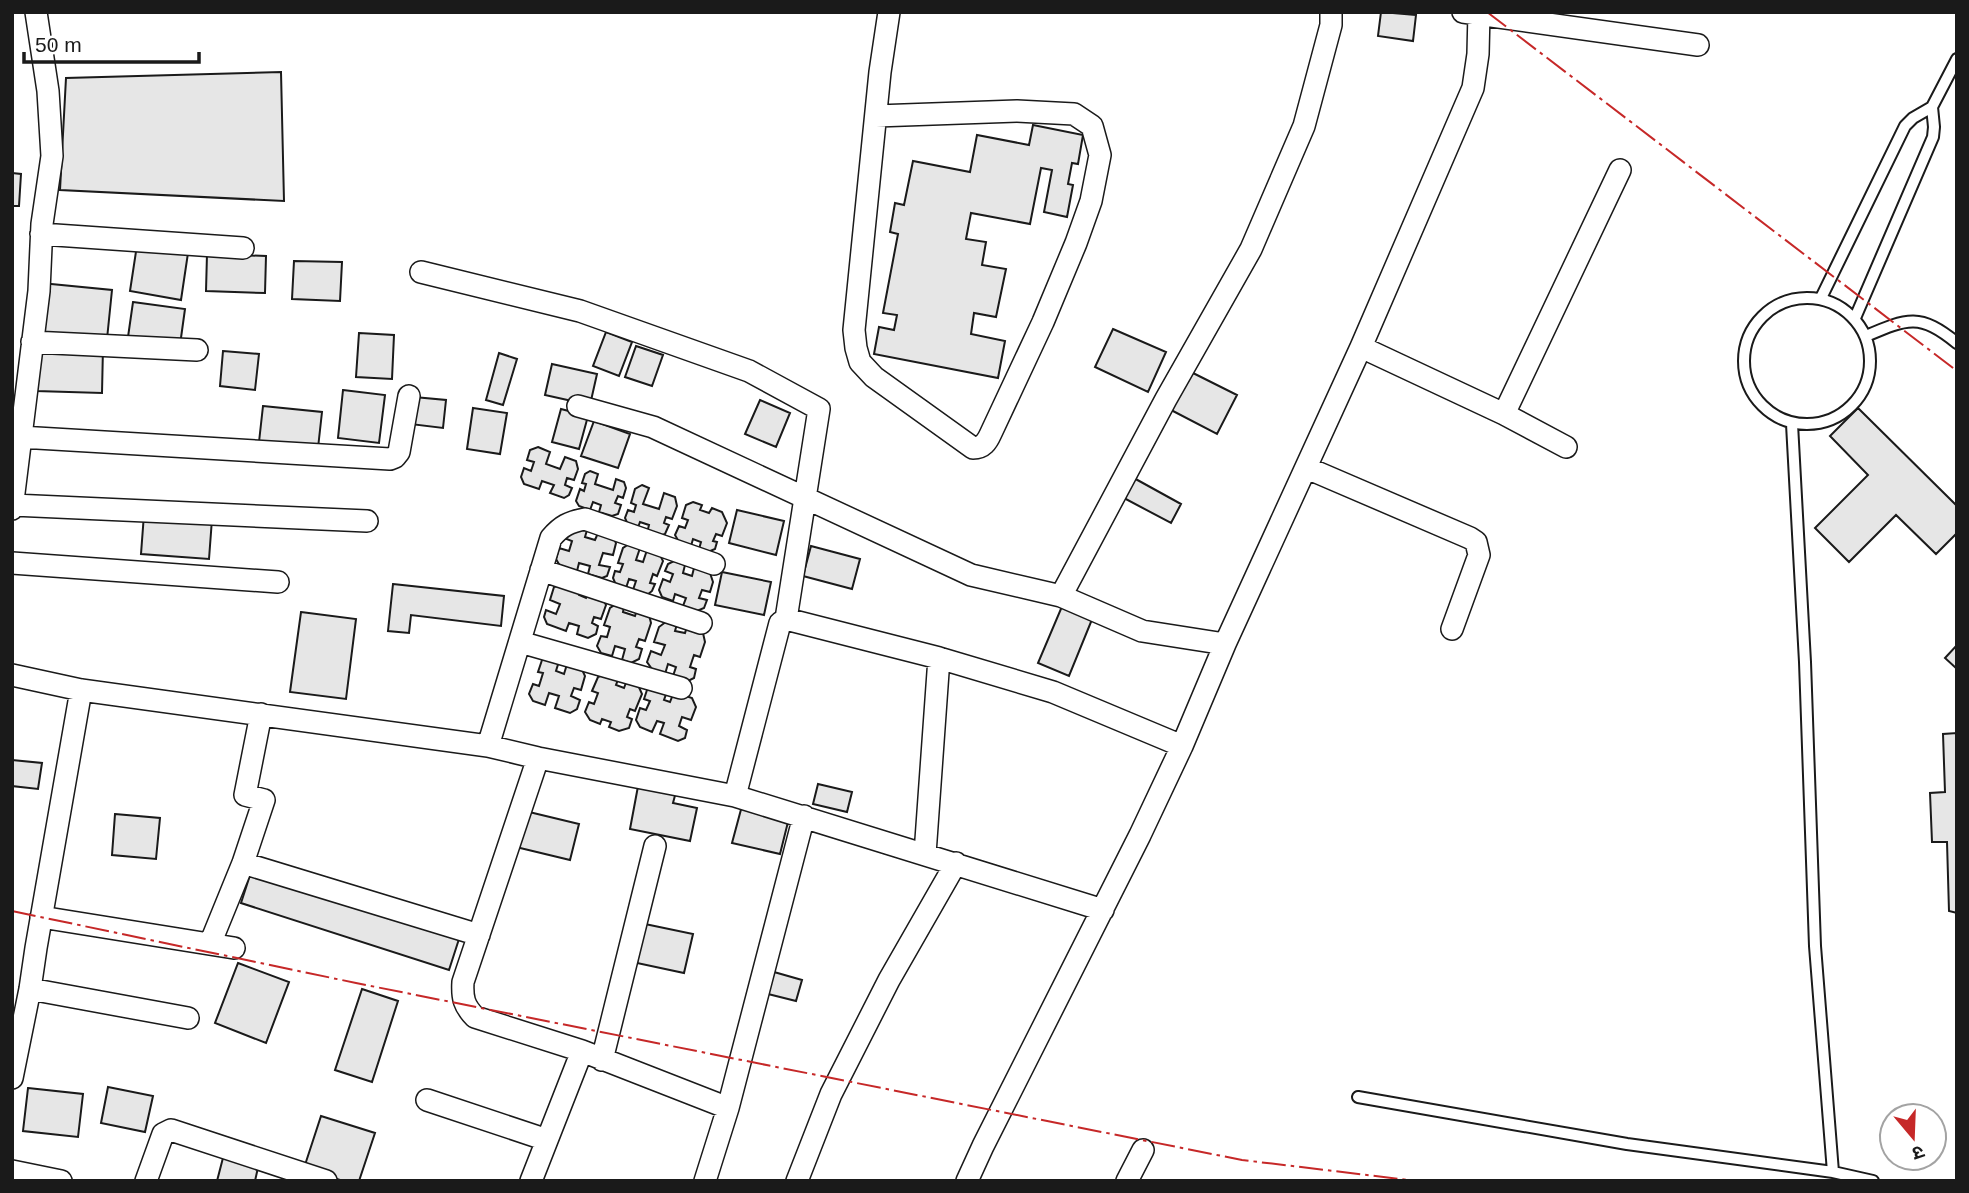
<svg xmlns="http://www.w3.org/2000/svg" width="1969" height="1193" font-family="Arial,'Noto Sans Devanagari',sans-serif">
  <rect width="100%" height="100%" fill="#fff"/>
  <path fill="#e6e6e6" stroke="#1a1a1a" stroke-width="2" d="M 1381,12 L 1416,15 L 1413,41 L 1378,36 Z
    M 281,72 L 284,201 L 60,190 L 66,78 Z
    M 1033,125 L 1083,135 L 1078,164 L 1072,163 L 1068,184 L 1073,185 L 1067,217 L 1044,212 L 1052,170 L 1041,168 L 1030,224 L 971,213 L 966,239 L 986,242 L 982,265 L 1006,269 L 996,317 L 974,313 L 971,334 L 1005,341 L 998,378 L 874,354 L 879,327 L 894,330 L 897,315 L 883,313 L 898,234 L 890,232 L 895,203 L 904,205 L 913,161 L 970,172 L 977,135 L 1029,145 Z
    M 12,173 L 21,174 L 19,206 L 12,206 Z
    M 137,245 L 188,253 L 181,300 L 130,291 Z
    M 207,254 L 266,256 L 265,293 L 206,291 Z
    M 294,261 L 342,262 L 340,301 L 292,299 Z
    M 41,283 L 112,290 L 107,339 L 36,332 Z
    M 133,302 L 185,309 L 180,345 L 128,337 Z
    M 1113,329 L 1166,352 L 1148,392 L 1095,367 Z
    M 606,332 L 632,342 L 619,376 L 593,366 Z
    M 359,333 L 394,335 L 392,379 L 356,377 Z
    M 38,345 L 103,347 L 102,393 L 36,391 Z
    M 636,346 L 663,355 L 652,386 L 625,377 Z
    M 223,351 L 259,354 L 255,390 L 220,386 Z
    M 499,353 L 517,359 L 503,405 L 486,400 Z
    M 552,364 L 597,374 L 590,405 L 545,395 Z
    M 1191,372 L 1237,395 L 1217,434 L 1171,410 Z
    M 343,390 L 385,395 L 379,443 L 338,438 Z
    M 414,397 L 446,400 L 443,428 L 410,424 Z
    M 760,400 L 790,413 L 776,447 L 745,434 Z
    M 263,406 L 322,412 L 318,448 L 259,442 Z
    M 473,408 L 507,413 L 500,454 L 467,449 Z
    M 1858,408 L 1957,506 L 1957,533 L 1936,554 L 1896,515 L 1849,562 L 1815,528 L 1868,475 L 1830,436 Z
    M 561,409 L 588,416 L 579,449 L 552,442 Z
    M 594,421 L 630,434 L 618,468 L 581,456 Z
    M 538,447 L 550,452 L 546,464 L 560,469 L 565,457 L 576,461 L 578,469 L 574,480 L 567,478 L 565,485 L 572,488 L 569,495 L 564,498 L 550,493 L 554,485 L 542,481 L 539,489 L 524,484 L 521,477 L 524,468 L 531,471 L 534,462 L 527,460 L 530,450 Z
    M 590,471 L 598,474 L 595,484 L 613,490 L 616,479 L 624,482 L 626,488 L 623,498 L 618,496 L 615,503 L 621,505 L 618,514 L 612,516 L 599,512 L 601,505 L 593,502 L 590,510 L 579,506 L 576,501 L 580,489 L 584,491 L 586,484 L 582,483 L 585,474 Z
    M 1132,477 L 1181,504 L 1171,523 L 1122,497 Z
    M 642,485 L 649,488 L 643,504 L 659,509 L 664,493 L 675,497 L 677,506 L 672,519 L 666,517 L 664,523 L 669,525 L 665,534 L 658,537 L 647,533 L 649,525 L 640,522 L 637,530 L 629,527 L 625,518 L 628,510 L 634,512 L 636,505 L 631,503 L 635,489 Z
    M 693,502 L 702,505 L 700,510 L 709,513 L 712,508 L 722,512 L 727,523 L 722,536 L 716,534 L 713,541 L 717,542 L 715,549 L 708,552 L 699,549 L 701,542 L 693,539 L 691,546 L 679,542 L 675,535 L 679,526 L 685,528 L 688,520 L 682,518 L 686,505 Z
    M 737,510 L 784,521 L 776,555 L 729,543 Z
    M 144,514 L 212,519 L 209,559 L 141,554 Z
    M 572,525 L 587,530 L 585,537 L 595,540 L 598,533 L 613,537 L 616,543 L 613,555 L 603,553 L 599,565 L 610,567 L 607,576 L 602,578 L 588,574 L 590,566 L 579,563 L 577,571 L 560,566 L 556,559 L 559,548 L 569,551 L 572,541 L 564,538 Z
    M 629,544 L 640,548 L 636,560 L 643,562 L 647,550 L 660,555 L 663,561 L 657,576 L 653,574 L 650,583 L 655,584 L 652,591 L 647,595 L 633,590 L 636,581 L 629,579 L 626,588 L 616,585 L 613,578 L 615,571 L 620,572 L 623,564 L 618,563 L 623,548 Z
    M 811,546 L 860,559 L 852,589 L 803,576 Z
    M 674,561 L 685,565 L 683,573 L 692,576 L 694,568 L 710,573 L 713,582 L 710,592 L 702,590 L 699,598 L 707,600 L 704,608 L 697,611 L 683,606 L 686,598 L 675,594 L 673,601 L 662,597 L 659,590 L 663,579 L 670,582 L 673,574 L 665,571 L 668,564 Z
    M 722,572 L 771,582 L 764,615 L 715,605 Z
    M 393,584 L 504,596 L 501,626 L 411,615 L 409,633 L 388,631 Z
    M 562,584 L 580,590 L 579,595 L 586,598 L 588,592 L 603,598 L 606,605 L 601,619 L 594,617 L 592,623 L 598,626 L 596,634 L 588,638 L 577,634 L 579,626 L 569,623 L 566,631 L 547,624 L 544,617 L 546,610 L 556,614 L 560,604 L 550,600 L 554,587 Z
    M 616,604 L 624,607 L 623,612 L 635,616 L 637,610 L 649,615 L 651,623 L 645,641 L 639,639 L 636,647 L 642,649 L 639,659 L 631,663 L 622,660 L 625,649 L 615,646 L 612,656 L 601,653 L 597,646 L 601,636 L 607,637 L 610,627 L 604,625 L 610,608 Z
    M 1063,604 L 1093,617 L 1069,676 L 1038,663 Z
    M 301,612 L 356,619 L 346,699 L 290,692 Z
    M 667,621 L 677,624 L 675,631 L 685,633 L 687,627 L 703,633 L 705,642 L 700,657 L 694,655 L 690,667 L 696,669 L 694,678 L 688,681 L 673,676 L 676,667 L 668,664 L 665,674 L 652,669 L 647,662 L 651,651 L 661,655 L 665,645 L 654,642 L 659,627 Z
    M 1957,645 L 1957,669 L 1945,658 Z
    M 550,654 L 560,658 L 556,671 L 564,674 L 568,661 L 580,665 L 585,676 L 581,690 L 574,688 L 571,696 L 580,700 L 577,709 L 570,713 L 555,708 L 559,696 L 549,693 L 545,705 L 533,701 L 529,694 L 533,684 L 539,686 L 543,673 L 538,672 L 542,660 Z
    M 607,673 L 619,677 L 616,685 L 624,688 L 627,680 L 638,685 L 642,694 L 635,711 L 630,709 L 627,717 L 632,719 L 629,728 L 619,731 L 609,727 L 611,722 L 602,719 L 600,724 L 590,720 L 585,712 L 589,702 L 594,704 L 598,693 L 592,691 L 598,677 Z
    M 656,686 L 668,689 L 664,700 L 670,702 L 674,692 L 692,698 L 696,707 L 691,720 L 682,717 L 679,726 L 687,730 L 685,738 L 678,741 L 660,734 L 664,723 L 657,721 L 652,732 L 640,727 L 636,720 L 640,708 L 646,710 L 650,701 L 644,699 L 647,690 Z
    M 1957,733 L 1957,913 L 1949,911 L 1947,842 L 1932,842 L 1930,793 L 1945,792 L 1943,734 Z
    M 12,760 L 42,763 L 38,789 L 12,786 Z
    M 639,781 L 677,788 L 673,803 L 697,808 L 690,841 L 630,829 Z
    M 818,784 L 852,792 L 847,812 L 813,804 Z
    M 743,802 L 790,814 L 780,854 L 732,843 Z
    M 525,811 L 579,824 L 570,860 L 516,847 Z
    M 115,814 L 160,818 L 156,859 L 112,855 Z
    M 251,872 L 459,939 L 449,970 L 241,903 Z
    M 645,924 L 693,934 L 684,973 L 637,963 Z
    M 238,963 L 289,982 L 266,1043 L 215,1023 Z
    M 774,972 L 802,980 L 796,1001 L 768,994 Z
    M 362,989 L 398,1001 L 372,1082 L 335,1070 Z
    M 108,1087 L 153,1096 L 145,1132 L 101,1123 Z
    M 28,1088 L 83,1094 L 78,1137 L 23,1131 Z
    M 321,1116 L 375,1133 L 359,1181 L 343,1181 L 304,1168 Z
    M 224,1154 L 259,1163 L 255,1181 L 217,1181 Z"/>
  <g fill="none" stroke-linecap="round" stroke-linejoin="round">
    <g stroke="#1a1a1a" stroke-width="14">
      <path id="lane" d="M1744 361a63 63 0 1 1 126 0a63 63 0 1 1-126 0Z
        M 1821,298 L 1905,126 L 1913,118 L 1932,107
        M 1855,318 L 1933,137 L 1934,127 L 1932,107 L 1957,59
        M 1866,336 C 1908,318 1920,313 1957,343
        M 1358,1097 L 1627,1144 L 1833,1172 L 1815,946 L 1805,662 L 1792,424
        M 1833,1172 L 1873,1181"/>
    </g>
    <g stroke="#1a1a1a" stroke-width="24">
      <path id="street" d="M 1463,12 L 1698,45
        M 876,116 L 1017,111 L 1074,114 L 1092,126 L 1100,155 L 1091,201 L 1076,243 L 1043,322 L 991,433 C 987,442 983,448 973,448 L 874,377 L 860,362 L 856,348 L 854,330 L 880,72 L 889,12
        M 41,234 L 243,248
        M 421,272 L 580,311 L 749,371 L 819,409 L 786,619
        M 32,342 L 197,350
        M 1361,347 L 1504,414 L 1566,447
        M 578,406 L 653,427 L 971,575 L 1061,596 L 1142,631 L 1225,644
        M 1504,414 L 1620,170
        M 20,437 L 390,459 L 395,457 L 399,452 L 409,396
        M 1307,468 L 1470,538 L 1476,542 L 1479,555 L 1452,629
        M 13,505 L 367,521
        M 12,509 L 39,291 L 42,224 L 52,156 L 48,91 L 36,12
        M 12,563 L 278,582
        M 541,570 L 701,623
        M 1061,596 L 1166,399 L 1251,249 L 1304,126 L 1331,25 L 1331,12
        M 520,642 L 681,688
        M 12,675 L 81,690 L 488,746 L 538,758 L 735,796 L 1103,910
        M 488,746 L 551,538 C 561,526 569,522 585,519 L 714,564
        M 538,758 L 463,982 C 462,998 464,1006 475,1017 L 582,1051 L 728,1108
        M 735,796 L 780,623 L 786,619 L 939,658 L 1053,692 L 1182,746
        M 925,854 L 939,658
        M 243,863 L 479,935
        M 41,917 L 234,948
        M 210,944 L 243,863 L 264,800 L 245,795 L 261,714
        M 30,989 L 188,1018
        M 602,1060 L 655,846
        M 12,1078 L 30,989 L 36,948 L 81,690
        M 427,1100 L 547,1140
        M 12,1171 L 61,1181
        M 146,1181 L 163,1134 L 171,1130 L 326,1181
        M 531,1181 L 582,1051
        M 705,1181 L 728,1108 L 804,816
        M 797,1181 L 831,1094 L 889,980 L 956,863
        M 967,1181 L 983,1146 L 1140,835 L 1182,746 L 1225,644 L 1361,347 L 1473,88 L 1478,54 L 1479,12
        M 1127,1181 L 1143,1150"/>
    </g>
    <use href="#lane" stroke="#fff" stroke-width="10"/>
    <use href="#street" stroke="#fff" stroke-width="21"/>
    <path stroke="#c62828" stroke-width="2" stroke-dasharray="24 5 3.5 5" stroke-linecap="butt" d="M 1487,12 L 1957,371
      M 12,911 L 356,983 L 1242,1160 L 1417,1181"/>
  </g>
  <rect width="1969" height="1193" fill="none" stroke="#1a1a1a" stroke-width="28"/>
  <g transform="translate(1913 1137) rotate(161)"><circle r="33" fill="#ffffff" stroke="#a3a3a3" stroke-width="2"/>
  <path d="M0-5L12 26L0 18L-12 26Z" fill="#c62828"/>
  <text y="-10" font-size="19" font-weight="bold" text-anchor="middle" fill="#1a1a1a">उ</text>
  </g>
  <path d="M24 52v10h175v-10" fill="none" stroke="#1a1a1a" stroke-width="3.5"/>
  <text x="35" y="52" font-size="21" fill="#1a1a1a" stroke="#ffffff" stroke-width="5" paint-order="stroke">50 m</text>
</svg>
